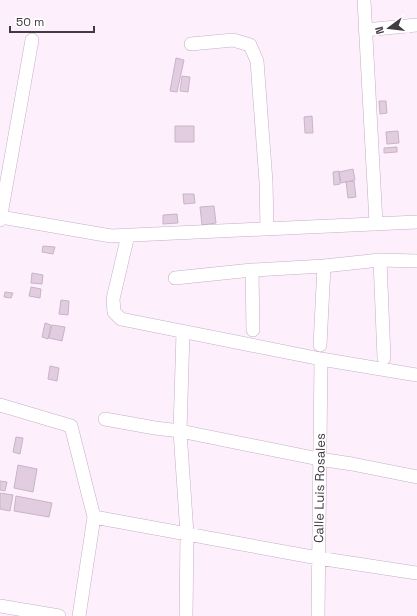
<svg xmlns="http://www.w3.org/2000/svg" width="417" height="616" font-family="'Space Grotesk',sans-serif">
  <rect width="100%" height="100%" fill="#fdf0fc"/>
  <path fill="#e2cce0" stroke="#c9b4c7" d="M 176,58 L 184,60 L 177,92 L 170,91 Z
    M 182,76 L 190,77 L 188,92 L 180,91 Z
    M 379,101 L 386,101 L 387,113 L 380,114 Z
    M 312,116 L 313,133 L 305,133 L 304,117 Z
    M 175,126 L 194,126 L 194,142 L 175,142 Z
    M 398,131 L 399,143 L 387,144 L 386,132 Z
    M 397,147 L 397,152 L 384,153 L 384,148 Z
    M 353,169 L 355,180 L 341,183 L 339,172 Z
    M 339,171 L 340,184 L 334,185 L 333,172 Z
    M 354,181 L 356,197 L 348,198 L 346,182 Z
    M 183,194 L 194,194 L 195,203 L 184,204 Z
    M 214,206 L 216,223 L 202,225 L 200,207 Z
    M 177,214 L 178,223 L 163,224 L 163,215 Z
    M 43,246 L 55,247 L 53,254 L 42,252 Z
    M 32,273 L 43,275 L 42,284 L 31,283 Z
    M 31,287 L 41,289 L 40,298 L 29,296 Z
    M 5,292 L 13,293 L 11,298 L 4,297 Z
    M 61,300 L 69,301 L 68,315 L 59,314 Z
    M 45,323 L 51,325 L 48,339 L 42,337 Z
    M 52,325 L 65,327 L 62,341 L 49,338 Z
    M 50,366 L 59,368 L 57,381 L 48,379 Z
    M 16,437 L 23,438 L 20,454 L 13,452 Z
    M 18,465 L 37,469 L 33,492 L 14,488 Z
    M 0,481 L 7,482 L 5,491 L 0,490 Z
    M 0,493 L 13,495 L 10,511 L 0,509 Z
    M 16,496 L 52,503 L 49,517 L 14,511 Z"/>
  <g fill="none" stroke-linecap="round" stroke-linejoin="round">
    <g stroke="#c4afc3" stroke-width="14">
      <path id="street" d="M 364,0 L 376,223
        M 365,30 L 417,25
        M 191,44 L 233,40 L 250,45 L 257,61 L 266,182 L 267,228
        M 0,217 L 111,236 L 417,222
        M 0,220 L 32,40
        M 128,235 L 113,299 L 114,312 L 121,319 L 321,359 L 417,375
        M 380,260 L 384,358
        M 252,270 L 253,330
        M 175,278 L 252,270 L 324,266 L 380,260 L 417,261
        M 183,332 L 180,431 L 187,534 L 186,616
        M 320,345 L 324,266
        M 0,405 L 71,426 L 94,517 L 79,616
        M 105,419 L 155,428 L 180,431 L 319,459 L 352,464 L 417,477
        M 94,517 L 318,558 L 417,573
        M 0,606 L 59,616
        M 318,616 L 321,359"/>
    </g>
    <use href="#street" stroke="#fff" stroke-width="13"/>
  </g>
  <g text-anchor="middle" stroke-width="3" stroke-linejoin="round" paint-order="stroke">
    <g font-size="13" fill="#423a42" stroke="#fff">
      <text transform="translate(319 488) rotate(-89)" y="5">Calle Luis Rosales</text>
    </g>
  </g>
  <g transform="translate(389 28) rotate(255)" stroke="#ffffff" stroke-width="3" paint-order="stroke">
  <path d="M0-3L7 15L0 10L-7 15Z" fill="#423a42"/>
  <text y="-6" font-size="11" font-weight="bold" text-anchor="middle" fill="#423a42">N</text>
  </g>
  <path d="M10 26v6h84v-6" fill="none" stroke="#423a42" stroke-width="2"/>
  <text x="16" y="26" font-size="12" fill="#423a42" stroke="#ffffff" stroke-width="3" paint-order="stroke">50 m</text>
</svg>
